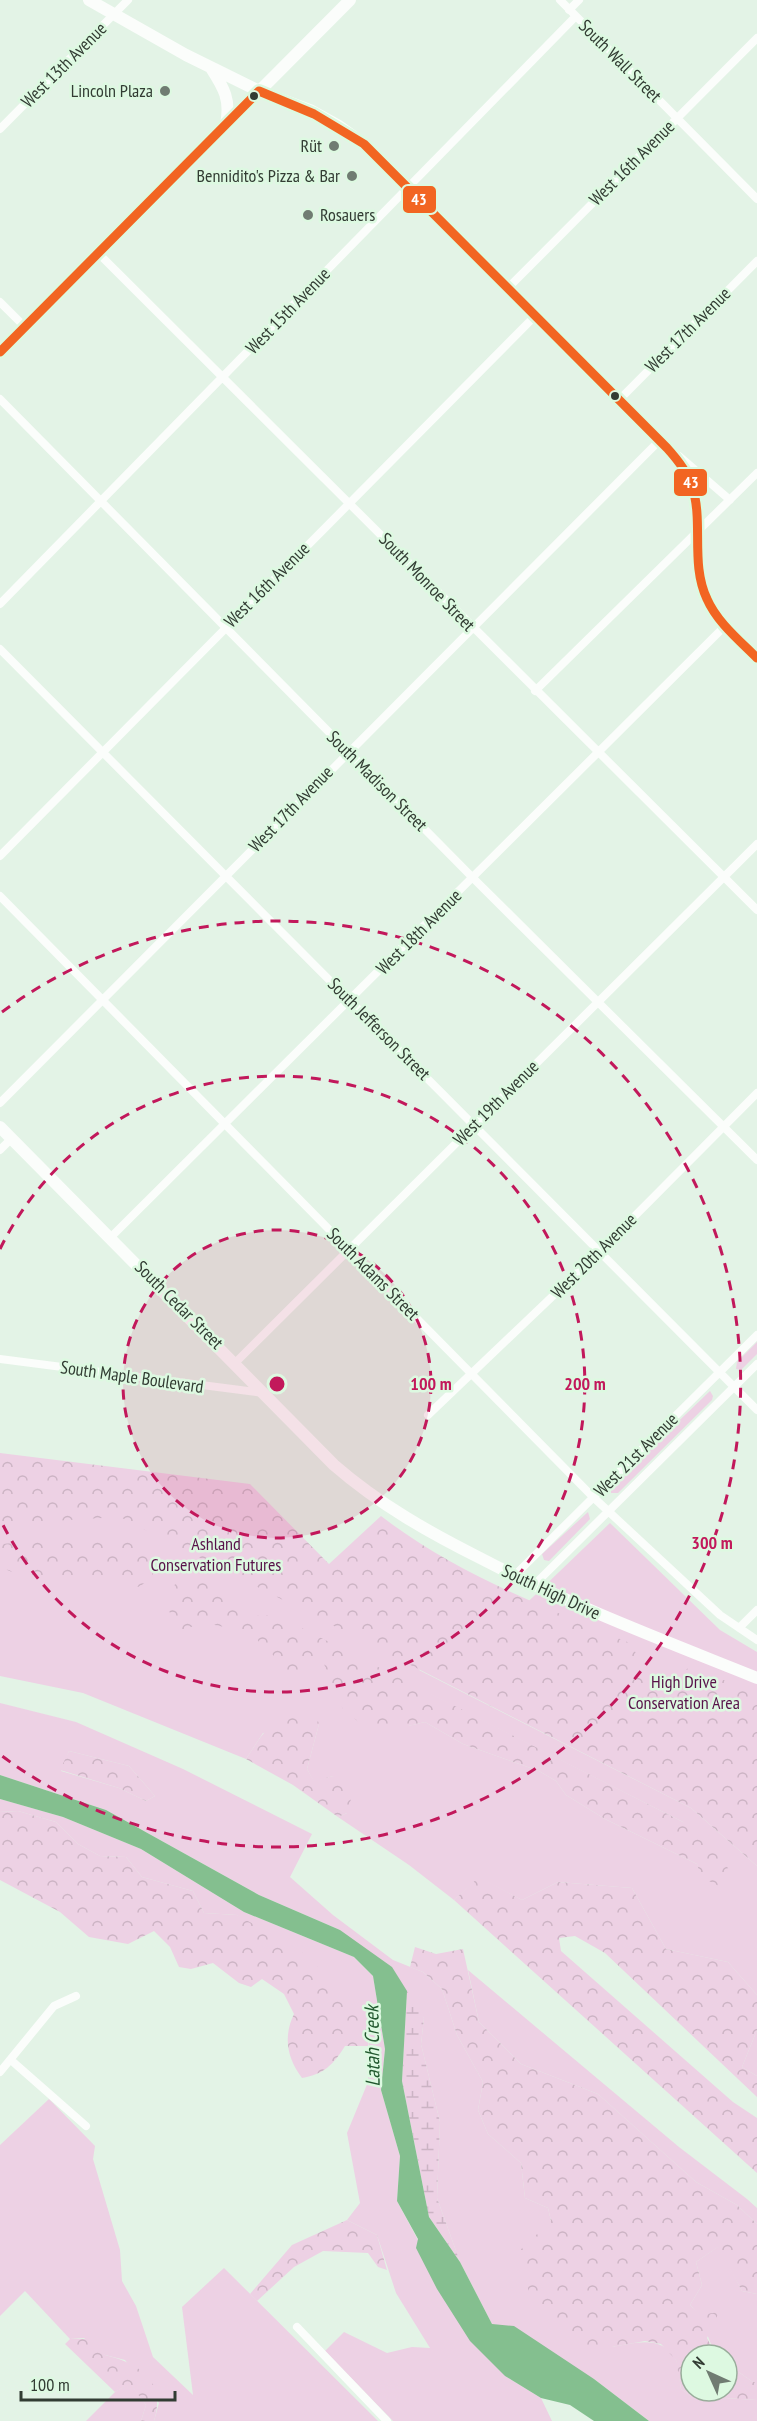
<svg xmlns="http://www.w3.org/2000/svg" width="757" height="2421" font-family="'PT Sans Narrow',sans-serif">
  <defs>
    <pattern id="forest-crowns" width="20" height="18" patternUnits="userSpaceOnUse" patternTransform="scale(1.5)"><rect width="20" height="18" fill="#edd1e4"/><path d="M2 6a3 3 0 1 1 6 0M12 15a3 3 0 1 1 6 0" fill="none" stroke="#ccb4c4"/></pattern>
    <pattern id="wetland-marsh" width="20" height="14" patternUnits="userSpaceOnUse" patternTransform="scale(1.5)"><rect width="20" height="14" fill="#edd1e4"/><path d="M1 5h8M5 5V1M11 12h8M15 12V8" fill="none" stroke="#ccb4c4"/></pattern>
  </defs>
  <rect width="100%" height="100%" fill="#e3f3e6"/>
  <path fill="#edd1e4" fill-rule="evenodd" d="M 757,1342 L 757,1354 L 741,1370 L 736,1369 L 737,1362 Z
    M 710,1391 L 713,1396 L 712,1400 L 618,1493 L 611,1493 L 611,1486 Z
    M 0,1453 L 427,1661 L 419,1670 L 691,1808 L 757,1866 L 757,1995 L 728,1962 L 666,1949 L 632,1888 L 558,1882 L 522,1900 L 479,1878 L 454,1900 L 409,1865 L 338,1817 L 347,1813 L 333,1776 L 314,1782 L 307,1769 L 319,1724 L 263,1733 L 246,1759 L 83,1693 L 0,1676 ZM 406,1682 L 683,1822 L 702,1877 L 697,1864 L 605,1819 L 566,1795 L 556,1781 L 539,1771 L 463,1744 L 425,1722 L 408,1726 Z
    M 588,1512 L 590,1519 L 549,1561 L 544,1560 L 542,1554 Z
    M 610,1523 L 720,1630 L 757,1652 L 757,1863 L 507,1622 Z
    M 0,1703 L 76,1722 L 183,1769 L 312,1834 L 290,1877 L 333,1915 L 393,1960 L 423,1972 L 442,1989 L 457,2035 L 483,2082 L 478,2110 L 488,2134 L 521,2163 L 525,2198 L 548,2208 L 551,2221 L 612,2347 C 634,2343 663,2334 676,2360 C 680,2368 679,2380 681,2389 L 691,2396 L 757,2400 L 757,2421 L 649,2421 L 594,2379 L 492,2324 L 460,2262 L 437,2198 L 440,2122 L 421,2044 L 424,2018 L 340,1930 L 259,1895 L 106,1810 L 0,1775 ZM 69,1751 L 129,1766 L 155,1796 L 146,1801 L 119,1788 L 61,1771 Z
    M 0,1799 L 63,1817 L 141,1849 L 244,1912 L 354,1957 L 373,1976 L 385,2049 L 381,2090 L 400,2156 L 397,2201 L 418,2240 L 505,2376 L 541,2398 L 552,2421 L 393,2421 L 325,2351 L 344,2332 L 387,2353 L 412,2347 L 430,2348 L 396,2293 L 377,2235 L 347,2220 L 360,2203 L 347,2133 L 368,2082 L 369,2025 L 237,1915 L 204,1913 L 193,1891 L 142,1877 L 126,1857 L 100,1856 L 78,1844 L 56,1822 L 18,1811 L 0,1812 Z
    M 468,1970 L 679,2147 L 747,2199 L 757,2208 L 757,2224 L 737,2205 L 696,2182 L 598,2094 L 521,2064 L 479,2022 Z
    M 757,2030 L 757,2076 L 742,2067 Z
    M 49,2099 L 95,2146 L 93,2159 L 120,2250 L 122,2281 L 136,2306 L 153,2357 L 193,2395 L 182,2307 L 224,2268 L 378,2421 L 154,2421 L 159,2403 L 125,2360 L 105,2355 L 84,2338 L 70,2339 L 25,2291 L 0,2316 L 0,2145 Z
    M 719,2246 L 742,2291 L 757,2294 L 757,2382 L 753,2382 L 727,2364 L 727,2355 L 716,2355 C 707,2338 704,2318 690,2305 L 702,2285 L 696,2262 Z
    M 130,2383 L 146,2405 L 141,2421 L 86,2421 L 115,2392 Z"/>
  <path fill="url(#forest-crowns)" d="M 0,1453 L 250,1484 L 329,1564 L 381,1516 C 456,1574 545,1607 632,1644 L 643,1671 L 660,1686 L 690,1667 L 757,1693 L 757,1866 L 691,1808 L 120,1517 L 0,1524 Z
    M 116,1536 L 154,1555 C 157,1572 153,1579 138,1587 L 101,1576 L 76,1584 L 29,1579 L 0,1567 L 0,1544 Z
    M 188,1575 L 225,1592 C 236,1620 249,1616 276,1615 L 683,1822 C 700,1838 735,1861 732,1887 L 719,1886 L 701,1877 L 697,1864 L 605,1819 L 566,1795 L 556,1781 L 539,1771 L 463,1744 L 425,1722 L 396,1729 L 360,1723 L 343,1709 L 324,1664 L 318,1660 L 303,1676 L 295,1678 C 286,1671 282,1664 274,1656 C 265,1646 261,1647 254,1634 C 244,1632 207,1622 201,1623 C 194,1624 191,1629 183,1630 C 179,1624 170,1617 169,1610 C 165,1594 175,1580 188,1575 Z
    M 304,1712 L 315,1713 L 319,1724 L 307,1769 L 314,1781 L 333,1776 L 346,1780 L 351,1799 L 347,1813 L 338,1817 L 293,1785 L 246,1759 C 266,1729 268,1721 304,1712 Z
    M 69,1751 L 129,1766 L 155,1796 L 146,1801 L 119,1788 L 60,1770 Z
    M 18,1811 L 56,1822 L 78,1844 L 100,1856 L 126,1857 L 142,1877 L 193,1891 L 204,1913 L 237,1915 L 297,1948 L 347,1994 L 369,2025 L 368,2046 L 345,2046 C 333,2065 324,2074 302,2078 C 287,2058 283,2037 294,2014 L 284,1994 L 262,1979 L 251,1987 L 239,1983 L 213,1963 L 191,1969 L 179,1967 L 170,1947 L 154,1931 L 128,1944 L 89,1937 L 60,1912 L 0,1880 L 0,1812 Z
    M 479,1877 L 522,1900 L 558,1882 L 632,1888 L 666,1949 L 728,1962 L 757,1995 L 757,2030 L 742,2067 L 757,2076 L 757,2097 L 605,1953 L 575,1936 L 559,1938 L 561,1951 L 733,2102 L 757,2118 L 757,2173 L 454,1900 Z
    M 415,1947 L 436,1954 L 463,1949 L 479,2022 L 521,2064 L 598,2094 L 696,2182 L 737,2205 L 757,2224 L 757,2294 L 742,2291 L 718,2247 L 696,2262 L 702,2285 L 690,2305 L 700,2315 L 719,2312 L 707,2338 L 716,2355 L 691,2355 L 691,2391 L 727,2391 L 727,2364 L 753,2382 L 757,2382 L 757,2400 L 691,2396 L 681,2389 L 676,2360 L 661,2344 L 645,2341 L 612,2347 L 584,2345 L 532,2300 L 516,2254 L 551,2221 L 548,2208 L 525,2198 L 521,2163 L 488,2134 L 478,2110 L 483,2082 L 457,2035 L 442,1989 L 423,1972 L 410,1967 Z
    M 347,2220 L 377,2235 L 387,2270 L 378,2267 L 368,2253 L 323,2251 L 294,2267 L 257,2301 L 250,2294 L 292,2245 Z
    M 70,2339 L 93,2339 L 105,2355 C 141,2364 166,2381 154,2421 L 141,2421 L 146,2405 L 130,2384 L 115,2392 L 65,2344 Z"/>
  <path fill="url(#wetland-marsh)" d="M 407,1991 L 424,2018 L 421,2044 L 440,2122 L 437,2198 L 460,2262 L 429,2217 L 402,2081 Z"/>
  <path fill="#84bf8f" d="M 0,1775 L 106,1810 L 259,1895 L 340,1930 L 392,1967 L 407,1991 L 402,2081 L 429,2217 L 460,2262 L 492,2324 L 514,2326 L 594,2379 L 649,2421 L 594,2421 L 570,2405 L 541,2398 L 505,2376 L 470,2341 L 437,2289 L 416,2248 L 418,2239 L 397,2201 L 400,2156 L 381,2090 L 385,2049 L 373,1976 L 354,1957 L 244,1912 L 141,1849 L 63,1817 L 0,1799 Z"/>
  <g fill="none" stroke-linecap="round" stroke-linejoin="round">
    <path stroke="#fbfdfb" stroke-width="8" d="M 560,0 L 757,199
      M 569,10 L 579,0
      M 0,129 L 128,0
      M 98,253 L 757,910
      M 508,288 L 757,38
      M 0,302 L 25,327
      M 0,399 L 473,878 L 757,1160
      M 620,399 L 757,261
      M 679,456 L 730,500
      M 0,604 L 576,16
      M 0,649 L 757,1410
      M 535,691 L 757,473
      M 0,856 L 536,315
      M 0,896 L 593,1497 L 720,1615 L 757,1640
      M 0,1103 L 660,440 L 662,442
      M 0,1150 L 11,1139
      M 111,1237 L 725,626
      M 0,1359 L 264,1393
      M 235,1363 L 757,844
      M 428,1415 L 600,1251 L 757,1093
      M 514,1576 L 757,1335
      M 533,1586 L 757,1364
      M 739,1628 L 757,1610
      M 12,2061 L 86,2126
      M 0,2072 L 54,2006 L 76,1996
      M 297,2327 L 387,2421"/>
    <path stroke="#fbfdfb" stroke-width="12" d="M 89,0 L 186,55 L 259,91 L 310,110 L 339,126 L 364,144 L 660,440 C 669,450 679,461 686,472 C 706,505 689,560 706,598 C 717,621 740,640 757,658
      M 211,68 C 224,88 231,100 226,124
      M 0,352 L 350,0
      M 0,1127 L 334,1465 C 380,1505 430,1533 484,1560 C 572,1606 665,1641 757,1678"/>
    <g stroke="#ddf9e1" stroke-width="14">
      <path id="bus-1" d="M 259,91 L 314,114 L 364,144 L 667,448 C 677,459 687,471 692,486 C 704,522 690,563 707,599 C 717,622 739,640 757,658
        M 0,352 L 259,91"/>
    </g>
    <use href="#bus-1" stroke="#f26522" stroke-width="9"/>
  </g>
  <circle cx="277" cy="1384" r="154" fill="#c2185b" fill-opacity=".12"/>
  <g fill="none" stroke="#c2185b" stroke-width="3" stroke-dasharray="10 8">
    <circle cx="277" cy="1384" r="154"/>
    <path d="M0 1249A308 308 0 1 1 0 1519"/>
    <path d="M2 1012A463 463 0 1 1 2 1756"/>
  </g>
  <g fill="#707c72" stroke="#ddf9e1" stroke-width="2">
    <circle cx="165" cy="91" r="6"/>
    <circle cx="334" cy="146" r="6"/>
    <circle cx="352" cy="176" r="6"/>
    <circle cx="308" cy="215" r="6"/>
  </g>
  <g fill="#323c33" stroke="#ddf9e1" stroke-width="2">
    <circle cx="254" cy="96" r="5"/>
    <circle cx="615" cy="396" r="5"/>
  </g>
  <g text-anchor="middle" stroke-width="5" stroke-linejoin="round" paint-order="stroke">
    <g font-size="18" fill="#323c33" stroke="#ddf9e1">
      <text transform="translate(620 61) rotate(45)" y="6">South Wall Street</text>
      <text transform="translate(64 65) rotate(-45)" y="6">West 13th Avenue</text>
      <text transform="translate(632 163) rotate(-45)" y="6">West 16th Avenue</text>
      <text transform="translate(288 311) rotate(-46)" y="6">West 15th Avenue</text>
      <text transform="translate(688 330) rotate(-45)" y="6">West 17th Avenue</text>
      <text transform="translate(427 582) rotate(46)" y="6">South Monroe Street</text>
      <text transform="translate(267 585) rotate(-45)" y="6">West 16th Avenue</text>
      <text transform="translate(377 781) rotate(45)" y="6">South Madison Street</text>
      <text transform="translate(291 809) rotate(-46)" y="6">West 17th Avenue</text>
      <text transform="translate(419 932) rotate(-45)" y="6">West 18th Avenue</text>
      <text transform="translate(379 1029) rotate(45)" y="6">South Jefferson Street</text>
      <text transform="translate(496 1103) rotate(-45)" y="6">West 19th Avenue</text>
      <text transform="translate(594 1256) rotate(-45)" y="6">West 20th Avenue</text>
      <text transform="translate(373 1274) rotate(45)" y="6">South Adams Street</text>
      <text transform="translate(179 1305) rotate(45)" y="6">South Cedar Street</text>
      <text transform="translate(132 1377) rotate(8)" y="6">South Maple Boulevard</text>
      <text transform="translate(636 1455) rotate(-45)" y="6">West 21st Avenue</text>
      <text transform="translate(551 1592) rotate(25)" y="6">South High Drive</text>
    </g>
    <g font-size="18" fill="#323c33" stroke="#ddf9e1" text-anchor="end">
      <text x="153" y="97">Lincoln Plaza</text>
      <text x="322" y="152">Rüt</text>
      <text x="340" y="182">Bennidito's Pizza &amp; Bar</text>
      <text x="320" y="221" text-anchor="start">Rosauers</text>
    </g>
    <g font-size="18" fill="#581249" stroke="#ddf9e1">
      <text x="216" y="1550">Ashland<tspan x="216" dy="21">Conservation Futures</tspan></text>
      <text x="684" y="1688">High Drive<tspan x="684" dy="21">Conservation Area</tspan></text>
    </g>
    <g font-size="20" font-style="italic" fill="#20572d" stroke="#ddf9e1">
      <text transform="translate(372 2046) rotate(-91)" y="7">Latah Creek</text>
    </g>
  </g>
  <circle cx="277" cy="1384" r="9" fill="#c2185b" stroke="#ddf9e1" stroke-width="3"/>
  <g font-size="18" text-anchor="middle" font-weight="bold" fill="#c2185b" stroke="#ddf9e1" stroke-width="5" stroke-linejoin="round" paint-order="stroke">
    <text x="431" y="1390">100 m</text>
    <text x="585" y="1390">200 m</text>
    <text x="712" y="1549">300 m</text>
  </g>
  <g stroke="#ddf9e1" stroke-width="2">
    <rect x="402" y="185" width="35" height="29" rx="6" fill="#f26522"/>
    <rect x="673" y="468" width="35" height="29" rx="6" fill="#f26522"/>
  </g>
  <g font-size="16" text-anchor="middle" font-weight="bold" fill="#fff">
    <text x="419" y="205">43</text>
    <text x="691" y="488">43</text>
  </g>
  <g transform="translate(709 2373) rotate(315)"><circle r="28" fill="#ddf9e1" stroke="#99ad9b" stroke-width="1.5"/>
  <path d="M0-4.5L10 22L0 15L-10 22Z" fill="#707c72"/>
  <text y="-9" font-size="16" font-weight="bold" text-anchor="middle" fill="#323c33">N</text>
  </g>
  <path d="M21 2391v9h154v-9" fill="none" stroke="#323c33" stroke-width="3"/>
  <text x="30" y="2391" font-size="18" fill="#323c33" stroke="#ddf9e1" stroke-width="4.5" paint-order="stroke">100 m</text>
</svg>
